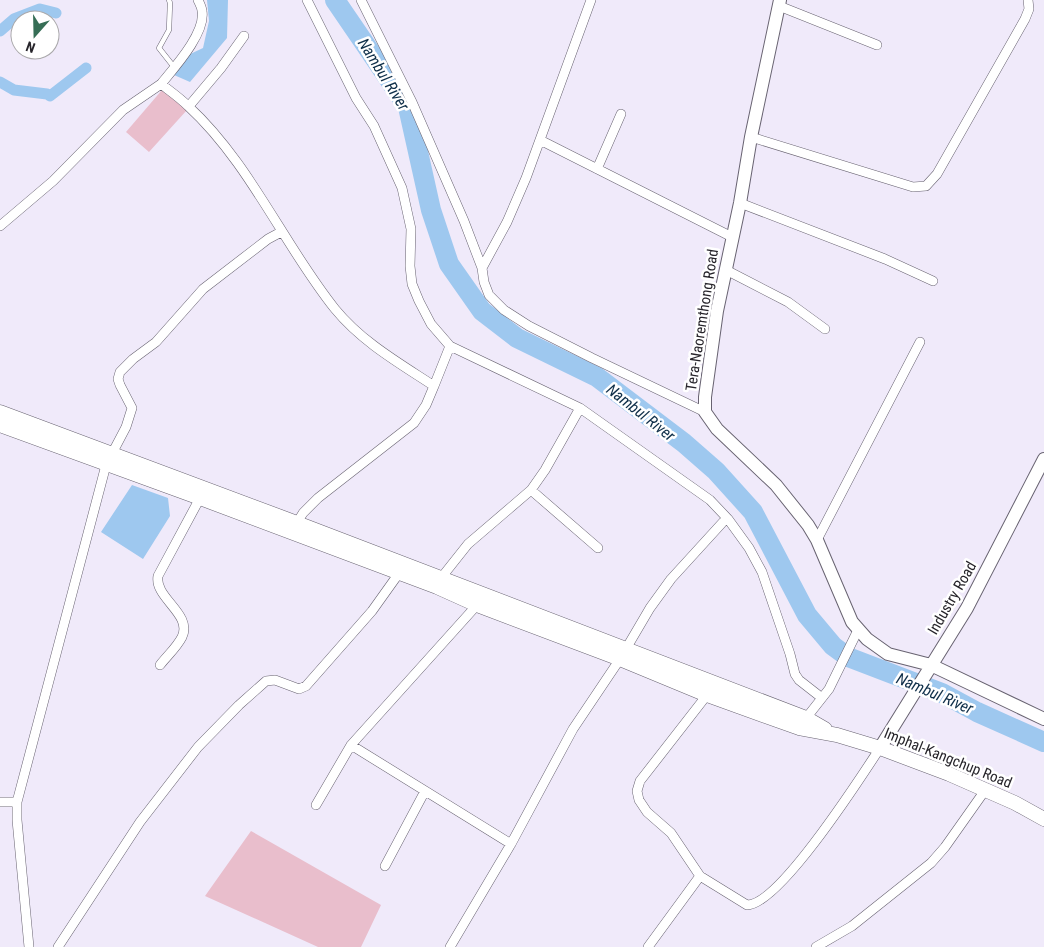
<svg xmlns="http://www.w3.org/2000/svg" width="1044" height="947" font-family="'Roboto Condensed',sans-serif">
  <rect width="100%" height="100%" fill="#f0eafa"/>
  <path fill="#e9becc" d="M 162,90 L 187,110 L 149,152 L 126,132 Z
    M 251,831 L 381,905 L 361,947 L 318,947 L 205,896 Z"/>
  <path fill="#9ec8ef" d="M 207,0 L 228,0 L 227,38 L 190,82 L 174,75 L 186,56 L 203,48 L 209,21 Z
    M 132,485 L 168,498 L 170,516 L 143,559 L 101,532 Z"/>
  <g fill="none" stroke-linecap="round" stroke-linejoin="round">
    <path stroke="#9ec8ef" stroke-width="11" d="M 0,31 L 14,19 L 40,9 L 56,13
      M 0,82 L 14,90 L 47,94 L 50,96 L 86,68"/>
    <path stroke="#9ec8ef" stroke-width="20" d="M 335,0 L 408,107 L 431,210 L 449,264 L 482,311 L 517,338 L 597,377 L 684,443 L 716,471 L 753,512 L 807,615 L 833,646 L 848,657 L 942,693 L 977,712 L 1044,742"/>
    <g stroke="#686371" stroke-width="5.5">
      <path id="lane" d="M 169,0 L 170,3 L 169,30 L 159,48 L 174,67"/>
    </g>
    <g stroke="#686371" stroke-width="10">
      <path id="street" d="M 307,0 L 356,98 L 374,126 L 402,188 L 411,229 L 410,266 L 412,284 L 419,301 L 431,324 L 450,346 L 434,386
        M 361,0 L 412,102 L 464,221 L 482,268 L 484,282 L 489,295 L 504,310 L 529,326 L 592,358 L 705,412
        M 779,6 L 877,45
        M 161,84 C 174,68 206,33 202,11 C 202,8 200,4 198,0
        M 189,106 L 221,68 L 244,36
        M 751,137 L 913,187 L 926,186 L 937,174 L 1025,19 L 1029,9 L 1028,0
        M 540,140 L 732,237
        M 597,169 L 621,114
        M 740,203 L 885,259 L 933,281
        M 0,226 L 53,181 L 123,110 L 161,84 C 170,91 180,98 188,106 C 250,163 283,244 335,309 C 362,342 399,363 434,386 L 426,405 L 414,423 L 318,498 L 303,513 L 295,526
        M 482,268 L 507,222 L 526,178 L 591,0
        M 726,270 L 788,302 L 825,329
        M 450,346 L 580,408 L 710,500 L 728,519
        M 531,490 L 598,548
        M 817,540 L 920,342
        M 441,578 L 468,544 L 531,490 L 545,470 L 580,408
        M 160,665 C 167,656 177,647 182,637 C 193,614 154,598 158,576 L 200,498
        M 707,695 L 640,781 L 637,791 L 639,800 L 647,812 L 671,833 L 700,876 L 747,905 C 779,905 861,777 880,748
        M 803,722 L 829,689 L 858,630
        M 351,745 L 511,844
        M 0,802 L 17,802
        M 316,805 L 351,745 L 477,605
        M 385,866 L 425,791
        M 29,947 L 17,820 L 17,802 L 106,465 L 126,427 L 132,408 L 120,385 L 118,379 L 120,372 L 133,359 L 156,342 L 203,289 L 268,239 L 281,232
        M 58,947 L 140,822 L 198,747 L 239,705 L 266,681 L 275,680 L 299,689 L 306,686 L 372,611 L 402,569
        M 450,947 L 511,844 L 573,729 L 620,659 L 650,608 L 671,579 L 723,522 L 728,519 L 749,548 L 762,572 L 790,654 L 795,674 L 799,680 L 822,698
        M 648,947 L 700,876
        M 816,947 L 852,926 L 931,863 L 945,847 L 986,789"/>
    </g>
    <g stroke="#686371" stroke-width="14">
      <path id="secondary" d="M 780,0 L 751,137 L 740,203 L 717,311 L 705,397 L 705,412 L 717,429 L 776,485 L 808,525 L 817,540 L 852,622 L 867,639 L 888,654 L 931,665 L 1044,719
        M 880,748 L 967,608 L 1044,459"/>
    </g>
    <g stroke="#686371" stroke-width="15">
      <path id="primary" d="M 0,412 L 297,523 L 806,718 L 825,729
        M 0,425 L 200,498 L 437,587 L 477,605 L 620,659 L 707,695 L 799,728 L 837,735 L 880,748 L 949,774 L 1015,803 L 1044,819"/>
    </g>
    <use href="#lane" stroke="#fff" stroke-width="4.5"/>
    <use href="#street" stroke="#fff" stroke-width="9"/>
    <use href="#secondary" stroke="#fff" stroke-width="12"/>
    <use href="#primary" stroke="#fff" stroke-width="14"/>
  </g>
  <g text-anchor="middle" stroke-width="5" stroke-linejoin="round" paint-order="stroke">
    <g font-size="15" fill="#27252b" stroke="#fff">
      <text transform="translate(702 320) rotate(-81)" y="5">Tera-Naoremthong Road</text>
      <text transform="translate(952 598) rotate(-60)" y="5">Industry Road</text>
      <text transform="translate(948 758) rotate(22)" y="5">Imphal-Kangchup Road</text>
    </g>
    <g font-size="16" font-style="italic" fill="#0f2f49" stroke="#fff">
      <text transform="translate(384 74) rotate(58)" y="6">Nambul River</text>
      <text transform="translate(641 412) rotate(38)" y="6">Nambul River</text>
      <text transform="translate(935 693) rotate(23)" y="6">Nambul River</text>
    </g>
  </g>
  <g transform="translate(35 35) rotate(200)"><circle r="24" fill="#ffffff" stroke="#a9a8aa"/>
  <path d="M0-4L9 19L0 12L-9 19Z" fill="#366e56"/>
  <text y="-8" font-size="14" font-weight="bold" text-anchor="middle" fill="#27252b">N</text>
  </g>
</svg>
